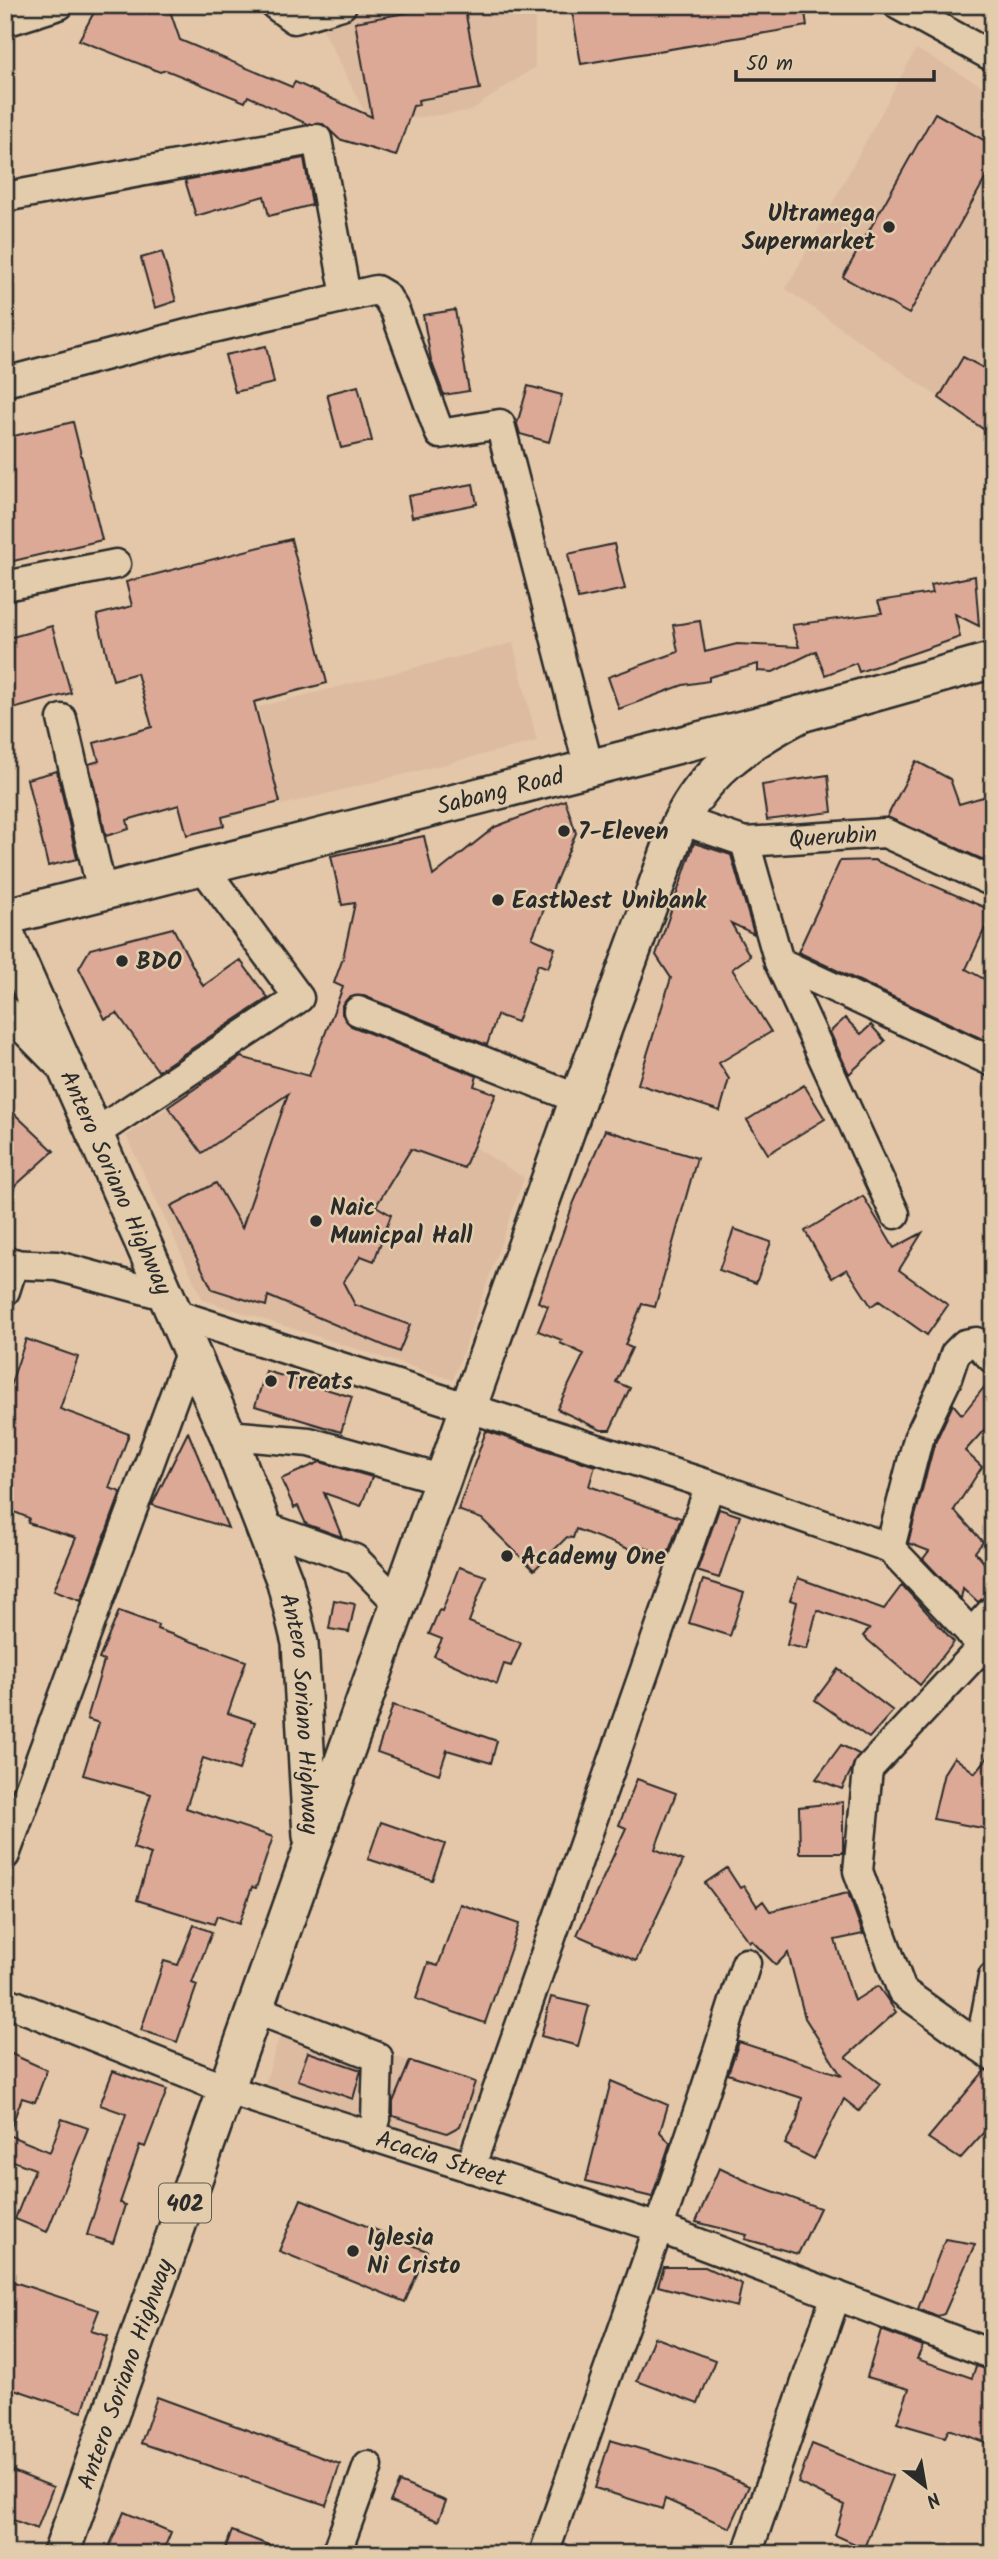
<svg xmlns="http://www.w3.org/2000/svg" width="998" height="2559" font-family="Kalam,sans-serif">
  <rect width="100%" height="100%" fill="#e3c7a8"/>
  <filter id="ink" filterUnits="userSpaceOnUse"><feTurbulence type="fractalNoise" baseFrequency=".0143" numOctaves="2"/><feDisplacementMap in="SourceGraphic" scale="14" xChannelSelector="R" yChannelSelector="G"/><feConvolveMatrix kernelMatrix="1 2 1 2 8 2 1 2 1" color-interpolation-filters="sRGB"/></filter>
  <g filter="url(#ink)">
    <path fill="#ddbba1" d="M 311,5 L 535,5 L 535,67 L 470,111 L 399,120 L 373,116 L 364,111 Z
      M 916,49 L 993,92 L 993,436 L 786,289 Z
      M 513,643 L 537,741 L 282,805 L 258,707 Z
      M 242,1057 L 420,1112 L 524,1178 L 453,1380 L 203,1300 L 126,1136 Z
      M 284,2021 L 482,2084 L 454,2152 L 262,2094 Z"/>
    <path fill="#dda997" stroke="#2b2b2b" stroke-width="2" d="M 98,5 L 168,5 L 180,40 L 292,87 L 295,82 L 372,117 L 355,22 L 417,11 L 416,5 L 464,5 L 480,89 L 418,100 L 419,105 L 413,106 L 396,156 L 339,139 L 323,124 L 307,124 L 248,96 L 245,102 L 166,70 L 160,72 L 79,40 Z
      M 571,5 L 804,5 L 807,26 L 581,64 Z
      M 935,113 L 993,145 L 993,165 L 909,314 L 843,277 Z
      M 304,158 L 312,205 L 269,216 L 264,196 L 196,216 L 185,180 Z
      M 162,252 L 176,301 L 155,308 L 141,258 Z
      M 455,310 L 469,391 L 444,395 L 431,360 L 423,315 Z
      M 266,346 L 274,383 L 235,392 L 225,355 Z
      M 963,357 L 993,373 L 993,436 L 939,398 Z
      M 358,386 L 372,441 L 341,448 L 327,394 Z
      M 528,386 L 562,395 L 549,442 L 520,434 L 517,424 Z
      M 73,422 L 102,540 L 5,563 L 5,438 Z
      M 473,484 L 477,504 L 412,517 L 408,496 Z
      M 291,539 L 327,683 L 254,702 L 280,802 L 222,817 L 224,826 L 187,835 L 179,805 L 127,820 L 129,829 L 106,836 L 89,764 L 99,761 L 94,743 L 152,727 L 137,673 L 113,680 L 97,615 L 132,606 L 126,582 Z
      M 614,544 L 625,589 L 578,599 L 568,554 Z
      M 975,576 L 979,626 L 955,614 L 960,637 L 859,672 L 856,663 L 825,675 L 816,651 L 773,672 L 758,671 L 758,664 L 709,677 L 709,681 L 683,685 L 619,709 L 608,677 L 678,652 L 673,625 L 700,621 L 705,652 L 737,644 L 799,647 L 792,625 L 882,613 L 878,601 L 933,593 L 931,585 Z
      M 52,626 L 71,693 L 9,710 L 5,697 L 5,639 Z
      M 916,761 L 950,779 L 959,804 L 993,794 L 993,864 L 887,817 Z
      M 57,771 L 77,859 L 48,866 L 27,779 Z
      M 828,775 L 832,812 L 767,820 L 762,785 Z
      M 565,800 L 576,833 L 532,938 L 555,948 L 548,968 L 538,964 L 517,1022 L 497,1015 L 487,1045 L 364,996 L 348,998 L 342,1005 L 342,1014 L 351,1026 L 477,1076 L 474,1086 L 496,1094 L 464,1168 L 411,1149 L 376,1206 L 391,1215 L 374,1261 L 361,1256 L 343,1282 L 355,1305 L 410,1325 L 399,1352 L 268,1296 L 266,1306 L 212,1289 L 171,1206 L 216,1183 L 242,1228 L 288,1094 L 202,1153 L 168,1107 L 241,1057 L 309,1076 L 343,987 L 334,983 L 343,958 L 355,903 L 342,905 L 331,856 L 424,836 L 433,876 L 495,827 Z
      M 694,843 L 731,855 L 754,934 L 731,923 L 750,956 L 732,969 L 771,1032 L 719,1063 L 729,1079 L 720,1111 L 638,1084 L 671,978 L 656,955 Z
      M 874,860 L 993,911 L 966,969 L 993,984 L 993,1044 L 798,952 L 840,861 Z
      M 173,928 L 203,986 L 240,960 L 268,998 L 158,1071 L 117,1013 L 105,1019 L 79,968 L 90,949 Z
      M 845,1018 L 861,1034 L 871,1025 L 885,1041 L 849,1074 L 830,1032 Z
      M 804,1085 L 825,1119 L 768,1154 L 747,1120 Z
      M 5,1105 L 54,1151 L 5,1195 Z
      M 605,1130 L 697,1158 L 655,1307 L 642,1304 L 625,1345 L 632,1348 L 616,1382 L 630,1388 L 610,1430 L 601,1430 L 557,1409 L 584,1354 L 560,1343 L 562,1340 L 538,1331 L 548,1306 L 538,1302 L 574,1202 Z
      M 863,1196 L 894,1248 L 922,1233 L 899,1270 L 948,1305 L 927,1335 L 879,1301 L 871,1306 L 847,1269 L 832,1278 L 805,1231 Z
      M 734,1229 L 771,1242 L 756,1283 L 719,1270 Z
      M 26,1339 L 78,1357 L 60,1409 L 129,1434 L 109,1488 L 121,1492 L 81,1600 L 54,1590 L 76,1538 L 28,1523 L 29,1518 L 5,1508 L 5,1401 Z
      M 266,1371 L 352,1397 L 341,1432 L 255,1406 Z
      M 993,1376 L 993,1420 L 965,1451 L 982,1467 L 954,1510 L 983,1542 L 975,1552 L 993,1573 L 993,1591 L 978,1602 L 963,1588 L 961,1599 L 923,1559 L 929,1551 L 908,1543 L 934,1445 L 953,1404 L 962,1415 Z
      M 486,1431 L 595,1466 L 589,1486 L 681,1518 L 667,1556 L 641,1546 L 639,1553 L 576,1529 L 573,1538 L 567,1537 L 534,1570 L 482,1519 L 458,1510 Z
      M 188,1432 L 228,1528 L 152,1505 Z
      M 320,1462 L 372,1477 L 361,1506 L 324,1493 L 342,1537 L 306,1524 L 298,1506 L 294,1508 L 281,1479 Z
      M 719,1509 L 740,1516 L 719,1578 L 697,1571 Z
      M 459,1567 L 486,1576 L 469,1622 L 521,1643 L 511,1666 L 504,1664 L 497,1684 L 434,1656 L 442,1639 L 429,1634 L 439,1610 L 442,1611 Z
      M 798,1578 L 884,1609 L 902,1585 L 954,1642 L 920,1685 L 863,1636 L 869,1629 L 817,1610 L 807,1649 L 787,1645 L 797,1602 L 790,1600 Z
      M 703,1580 L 744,1593 L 730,1636 L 689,1623 Z
      M 334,1600 L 355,1604 L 349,1632 L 329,1629 Z
      M 119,1611 L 158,1625 L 157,1629 L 246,1661 L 228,1713 L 255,1722 L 239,1770 L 203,1758 L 186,1808 L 273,1837 L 256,1888 L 252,1887 L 239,1924 L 217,1916 L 214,1924 L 137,1900 L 151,1854 L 133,1848 L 151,1794 L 83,1775 L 99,1723 L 87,1719 L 104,1661 L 99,1659 Z
      M 838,1669 L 893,1711 L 869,1738 L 815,1700 Z
      M 393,1705 L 497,1741 L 491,1763 L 447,1750 L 439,1774 L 377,1752 Z
      M 841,1745 L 859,1754 L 842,1789 L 816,1779 Z
      M 993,1751 L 993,1830 L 933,1819 L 944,1773 L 954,1757 L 975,1773 Z
      M 637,1779 L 676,1793 L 655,1849 L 683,1861 L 636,1961 L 577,1935 L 626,1828 L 619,1825 Z
      M 843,1802 L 843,1853 L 800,1853 L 799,1807 Z
      M 381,1822 L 445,1844 L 432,1880 L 368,1859 Z
      M 727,1868 L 740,1888 L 744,1886 L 757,1906 L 763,1901 L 770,1911 L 848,1893 L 863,1934 L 835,1940 L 854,2001 L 878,1986 L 896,2012 L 846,2057 L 880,2084 L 859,2111 L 844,2099 L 814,2159 L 785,2144 L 797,2121 L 802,2098 L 728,2074 L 739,2042 L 841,2075 L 805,2018 L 788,1953 L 776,1965 L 751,1940 L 749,1942 L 705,1883 Z
      M 460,1904 L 519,1924 L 485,2023 L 416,1999 L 428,1963 L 438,1966 Z
      M 194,1925 L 212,1932 L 192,1983 L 197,1985 L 177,2042 L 141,2030 L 164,1961 L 178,1965 Z
      M 551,1997 L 589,2006 L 578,2046 L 541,2036 Z
      M 5,2051 L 47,2070 L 35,2102 L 22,2098 L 8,2135 L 50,2152 L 62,2119 L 88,2128 L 47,2232 L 15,2219 L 35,2169 L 5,2158 Z
      M 308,2052 L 361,2070 L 353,2099 L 298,2080 Z
      M 410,2061 L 475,2082 L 460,2126 L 447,2133 L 393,2116 L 393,2102 Z
      M 985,2070 L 993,2072 L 993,2122 L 960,2159 L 928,2138 Z
      M 113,2071 L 167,2090 L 145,2147 L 140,2145 L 120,2203 L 125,2205 L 113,2243 L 87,2235 L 126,2114 L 100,2105 Z
      M 611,2081 L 668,2105 L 660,2132 L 670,2143 L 652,2197 L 586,2181 Z
      M 719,2168 L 753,2184 L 820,2208 L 798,2254 L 745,2239 L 747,2235 L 696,2222 Z
      M 301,2199 L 427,2251 L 405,2302 L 279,2251 Z
      M 945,2239 L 975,2244 L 944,2314 L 938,2316 L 918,2309 Z
      M 664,2267 L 705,2267 L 742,2284 L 737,2307 L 658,2286 Z
      M 5,2279 L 99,2310 L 91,2331 L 108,2336 L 82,2412 L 5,2386 Z
      M 881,2330 L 923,2346 L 917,2359 L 972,2378 L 976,2366 L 993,2371 L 993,2445 L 949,2429 L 945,2437 L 897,2423 L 909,2389 L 867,2377 Z
      M 654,2337 L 715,2360 L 698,2404 L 637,2381 Z
      M 157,2397 L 340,2464 L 326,2505 L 141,2443 Z
      M 610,2440 L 715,2471 L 749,2486 L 730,2528 L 665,2499 L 662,2509 L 595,2488 Z
      M 812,2444 L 892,2476 L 864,2548 L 835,2535 L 844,2505 L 798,2483 Z
      M 5,2468 L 53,2487 L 37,2529 L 5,2517 Z
      M 399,2482 L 446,2501 L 438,2521 L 390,2502 Z
      M 124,2512 L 171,2532 L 162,2554 L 106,2554 Z
      M 232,2531 L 287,2552 L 286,2554 L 223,2554 Z"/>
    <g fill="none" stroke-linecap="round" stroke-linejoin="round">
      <g stroke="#2b2b2b" stroke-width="33">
        <g id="minor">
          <path d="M 275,5 L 294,19 L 342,5"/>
          <path d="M 898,5 L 993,57"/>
          <path d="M 5,22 L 59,5"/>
          <path d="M 5,197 L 317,139 L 346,296"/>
          <path d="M 5,382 L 191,333 L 376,290 L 386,296 L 395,311 L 440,434 L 500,424 L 589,768"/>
          <path d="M 5,586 L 116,564"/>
          <path d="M 62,719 L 102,892"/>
          <path d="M 681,820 L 745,842 L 779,962 L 895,1214"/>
          <path id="s1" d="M 745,842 L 885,833 L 993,882"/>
          <path d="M 779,962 L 993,1062"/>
          <path d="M 5,1010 L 57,1063"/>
          <path d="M 358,1011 L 578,1099"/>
          <path d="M 94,1134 L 299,998 L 203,867"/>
          <path d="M 5,1264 L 57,1266 L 164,1295"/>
          <path d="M 5,1291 L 14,1263"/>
          <path d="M 172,1313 L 710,1485 L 890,1548 L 993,1656"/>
          <path d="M 228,1435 L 309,1442 L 444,1480"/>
          <path d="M 265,1527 L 355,1559 L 400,1605"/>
          <path d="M 890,1548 L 918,1439 L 946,1381 L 955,1354 L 965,1344 L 976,1342 L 993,1359"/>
          <path d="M 971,1634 L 993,1610"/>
          <path d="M 983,1646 L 868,1769 L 858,1871 L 902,1991 L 993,2056"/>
          <path d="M 5,1855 L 190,1353"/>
          <path id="s2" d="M 5,2001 L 225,2089 L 656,2227 L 993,2355"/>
          <path d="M 255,2009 L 378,2057 L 376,2119 L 370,2136"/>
          <path d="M 980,2047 L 993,1977"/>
          <path d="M 470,2168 L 710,1485"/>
          <path d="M 336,2554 L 368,2466"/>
          <path d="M 544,2554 C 612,2357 685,2162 746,1963"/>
          <path d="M 747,2554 L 836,2295"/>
        </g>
      </g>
      <g stroke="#2b2b2b" stroke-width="40">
        <g id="major">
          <path id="s3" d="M 5,917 L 801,714 L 993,660"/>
          <path id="s4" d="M 5,931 L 228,1435 L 285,1582 L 300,1643 L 311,1836"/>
          <path id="s5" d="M 61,2554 L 578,1099 L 676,832 C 700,774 747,742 801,714"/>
        </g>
      </g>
      <use href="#minor" stroke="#e2ccab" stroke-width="28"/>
      <use href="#major" stroke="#e2ccab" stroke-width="35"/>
    </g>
  </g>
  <g fill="#2b2b2b" stroke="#e2ccab" stroke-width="2.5">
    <circle cx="889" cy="227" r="7"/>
    <circle cx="564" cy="831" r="7"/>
    <circle cx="498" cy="900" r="7"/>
    <circle cx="122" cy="961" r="7"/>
    <circle cx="316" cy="1221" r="7"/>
    <circle cx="271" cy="1381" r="7"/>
    <circle cx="507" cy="1556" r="7"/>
    <circle cx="353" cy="2251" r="7"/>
  </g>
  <g text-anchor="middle" stroke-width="5" stroke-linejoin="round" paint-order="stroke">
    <rect fill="#e2ccab" stroke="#625b51" stroke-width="2" x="159" y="2183.5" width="52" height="39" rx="5"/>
    <g font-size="23" font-weight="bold" fill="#2b2b2b">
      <text x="185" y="2211">402</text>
    </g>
    <g font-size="24" font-weight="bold" fill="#2b2b2b" stroke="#e2ccab" text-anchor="start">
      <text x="875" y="221" text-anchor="end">Ultramega<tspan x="875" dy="28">Supermarket</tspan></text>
      <text x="578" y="839">7-Eleven</text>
      <text x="512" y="908">EastWest Unibank</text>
      <text x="136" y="969">BDO</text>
      <text x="330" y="1215">Naic<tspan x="330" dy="28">Municpal Hall</tspan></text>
      <text x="285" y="1389">Treats</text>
      <text x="521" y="1564">Academy One</text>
      <text x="367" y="2245">Iglesia<tspan x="367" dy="28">Ni Cristo</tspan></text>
    </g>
    <g font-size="24" fill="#2b2b2b" stroke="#e2ccab">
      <text dy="8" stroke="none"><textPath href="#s3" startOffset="511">Sabang Road</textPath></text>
      <text dy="8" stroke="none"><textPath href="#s1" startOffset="88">Querubin</textPath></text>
      <text dy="8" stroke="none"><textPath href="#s4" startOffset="275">Antero Soriano Highway</textPath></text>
      <text dy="8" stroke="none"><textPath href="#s4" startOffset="842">Antero Soriano Highway</textPath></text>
      <text dy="8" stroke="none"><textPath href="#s2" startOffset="464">Acacia Street</textPath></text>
      <text dy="8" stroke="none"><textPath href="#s5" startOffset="191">Antero Soriano Highway</textPath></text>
    </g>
  </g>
  <rect width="998" height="2559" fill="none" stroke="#e2ccab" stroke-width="28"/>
  <rect x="14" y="14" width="970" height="2531" fill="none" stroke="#2b2b2b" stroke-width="2.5" filter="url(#ink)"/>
  <g transform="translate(925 2486) rotate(149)" stroke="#e2ccab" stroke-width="5" paint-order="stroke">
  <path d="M0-5L12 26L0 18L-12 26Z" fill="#2b2b2b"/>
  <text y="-10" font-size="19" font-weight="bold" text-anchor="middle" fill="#2b2b2b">N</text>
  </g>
  <path d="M736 70v10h198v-10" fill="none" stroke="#2b2b2b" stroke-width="3.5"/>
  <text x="746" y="70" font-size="21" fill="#2b2b2b" stroke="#e2ccab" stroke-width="5" paint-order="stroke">50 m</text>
</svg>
